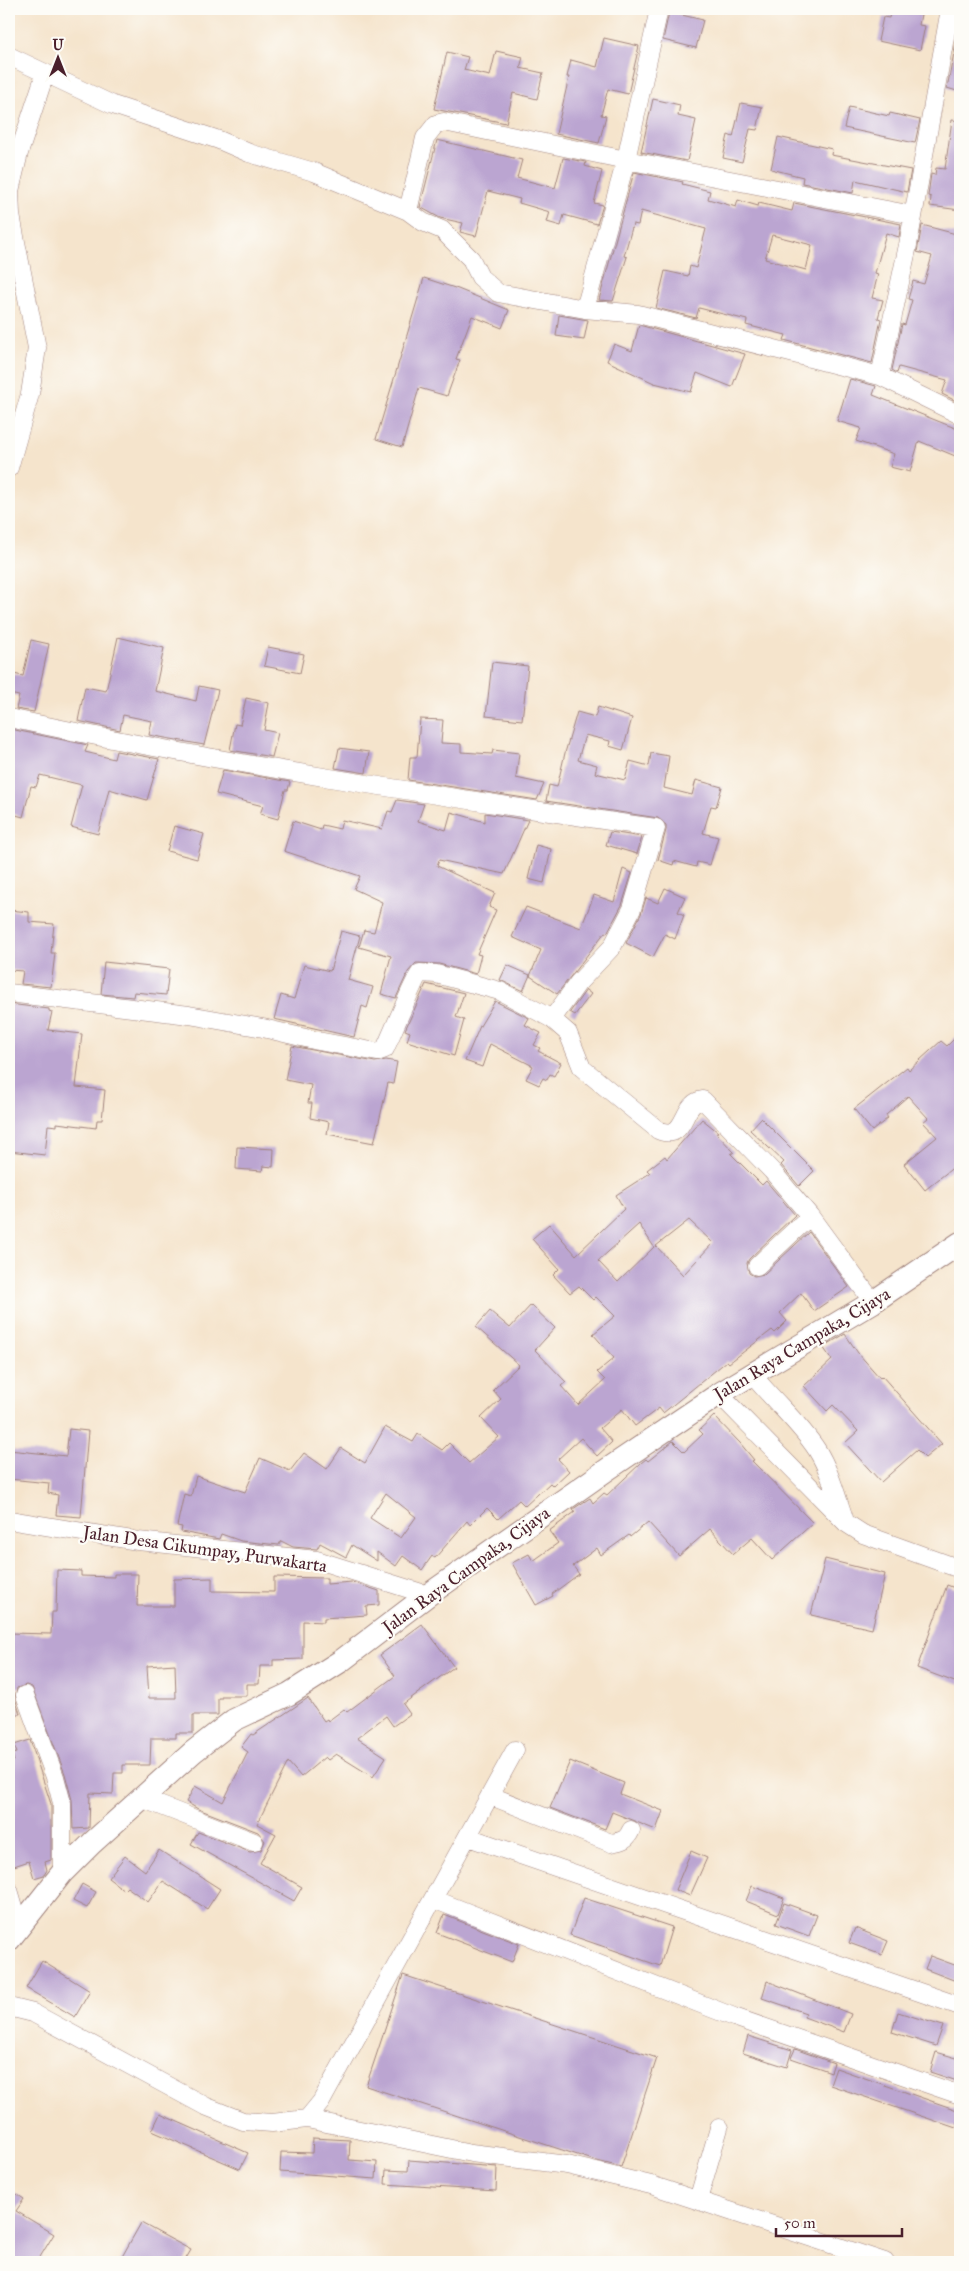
<svg xmlns="http://www.w3.org/2000/svg" width="969" height="2271" font-family="'IM FELL Great Primer',serif">
  <rect width="100%" height="100%" fill="#fdfcf7"/>
  <filter id="ink" filterUnits="userSpaceOnUse"><feTurbulence type="fractalNoise" baseFrequency=".02" numOctaves="2"/><feDisplacementMap in="SourceGraphic" scale="10" xChannelSelector="R" yChannelSelector="G"/><feConvolveMatrix kernelMatrix="1 2 1 2 8 2 1 2 1" color-interpolation-filters="sRGB"/></filter>
  <filter id="wash" filterUnits="userSpaceOnUse"><feTurbulence type="fractalNoise" baseFrequency=".0096" numOctaves="4" result="noise"/><feDisplacementMap in="SourceGraphic" scale="20" xChannelSelector="R" yChannelSelector="G"/><feGaussianBlur stdDeviation="1.12" result="paint"/><feColorMatrix in="noise" values="0 0 0 0 0 0 0 0 0 0 0 0 0 0 0 0 0 1.4 0 .05"/><feComposite in="paint" operator="in"/></filter>
  <g filter="url(#wash)">
    <rect width="100%" height="100%" fill="#f5e4cc"/>
    <g id="blocks">
      <path fill="#bba5d1" fill-rule="evenodd" d="M 891,9 L 922,9 L 919,25 L 925,26 L 920,50 L 878,41 L 883,17 L 889,18 Z
        M 669,12 L 703,20 L 696,48 L 663,40 Z
        M 604,38 L 639,46 L 628,94 L 608,89 L 601,115 L 606,116 L 599,143 L 556,134 L 569,77 L 567,77 L 571,60 L 597,67 Z
        M 956,43 L 960,43 L 960,92 L 947,88 Z
        M 496,51 L 523,57 L 520,68 L 543,73 L 537,99 L 513,93 L 506,123 L 434,109 L 447,52 L 468,57 L 464,70 L 490,76 Z
        M 653,99 L 680,105 L 678,116 L 696,120 L 687,161 L 641,152 Z
        M 741,103 L 762,107 L 757,130 L 750,129 L 742,162 L 723,158 L 728,135 L 733,137 Z
        M 849,107 L 889,116 L 890,113 L 920,120 L 915,143 L 844,128 Z
        M 952,120 L 960,121 L 960,210 L 930,206 L 931,197 L 928,196 L 931,174 L 935,175 L 936,168 L 945,169 Z
        M 778,137 L 832,149 L 831,155 L 911,170 L 907,192 L 855,180 L 853,193 L 802,183 L 803,177 L 771,169 Z
        M 437,140 L 522,160 L 517,178 L 555,188 L 563,158 L 586,162 L 585,166 L 602,171 L 594,203 L 603,205 L 597,224 L 564,215 L 561,226 L 547,222 L 550,212 L 519,203 L 520,199 L 488,191 L 476,236 L 460,232 L 463,223 L 440,218 L 420,207 Z
        M 634,172 L 683,182 L 682,184 L 710,191 L 708,199 L 736,207 L 738,200 L 758,206 L 759,203 L 792,211 L 794,203 L 901,224 L 899,237 L 886,233 L 875,273 L 878,274 L 872,298 L 883,300 L 878,318 L 881,319 L 872,363 L 784,340 L 786,335 L 746,325 L 747,320 L 699,308 L 696,318 L 656,308 L 665,271 L 688,276 L 690,266 L 696,268 L 706,229 L 641,211 L 638,225 L 633,224 L 624,256 L 627,257 L 613,301 L 599,300 ZM 772,235 L 812,245 L 806,270 L 765,259 Z
        M 922,225 L 960,235 L 960,256 L 957,267 L 960,267 L 960,403 L 942,394 L 947,380 L 899,367 L 897,373 L 892,370 L 902,324 L 905,325 L 912,300 L 908,299 L 913,281 L 924,284 L 932,256 L 917,252 Z
        M 424,278 L 458,289 L 509,310 L 502,328 L 472,316 L 456,359 L 460,360 L 447,396 L 419,388 L 402,447 L 376,439 Z
        M 559,315 L 588,320 L 584,340 L 556,336 Z
        M 639,325 L 745,354 L 732,387 L 697,373 L 691,392 L 654,383 L 607,361 L 614,344 L 632,351 Z
        M 850,379 L 876,386 L 873,395 L 960,430 L 960,458 L 919,441 L 910,472 L 890,467 L 894,454 L 856,441 L 861,428 L 837,421 Z
        M 118,637 L 164,648 L 155,691 L 196,701 L 199,686 L 218,690 L 204,745 L 149,735 L 152,721 L 123,715 L 120,730 L 78,721 L 85,687 L 106,691 Z
        M 31,640 L 49,644 L 34,712 L 16,709 L 19,696 L 9,694 L 9,673 L 23,676 Z
        M 268,647 L 304,654 L 300,673 L 264,666 Z
        M 492,662 L 528,666 L 522,720 L 486,716 Z
        M 246,698 L 269,703 L 264,730 L 278,733 L 272,757 L 230,750 L 235,724 L 240,725 Z
        M 598,707 L 632,718 L 623,750 L 609,746 L 610,741 L 585,735 L 578,760 L 597,765 L 595,773 L 625,780 L 630,761 L 649,766 L 651,753 L 669,756 L 664,788 L 692,795 L 696,780 L 722,787 L 716,807 L 711,806 L 703,833 L 718,837 L 710,865 L 697,862 L 696,867 L 674,861 L 673,865 L 658,860 L 666,830 L 666,825 L 658,818 L 546,801 L 549,785 L 557,787 L 565,753 L 577,712 L 595,717 Z
        M 420,719 L 443,720 L 441,743 L 461,744 L 461,752 L 492,754 L 493,750 L 519,753 L 516,778 L 544,784 L 537,800 L 408,780 L 410,757 L 417,757 Z
        M 10,729 L 88,745 L 85,752 L 114,759 L 116,751 L 159,759 L 147,800 L 109,789 L 98,834 L 71,827 L 82,785 L 40,775 L 36,787 L 31,786 L 23,817 L 9,813 Z
        M 339,748 L 369,752 L 366,773 L 335,768 Z
        M 223,770 L 290,782 L 288,790 L 285,790 L 278,819 L 260,814 L 263,806 L 216,794 Z
        M 397,800 L 424,804 L 418,821 L 446,830 L 451,812 L 485,822 L 485,813 L 528,820 L 504,874 L 439,860 L 437,866 L 495,893 L 489,907 L 496,910 L 477,954 L 481,955 L 476,974 L 439,964 L 416,963 L 408,972 L 396,998 L 381,994 L 391,956 L 359,947 L 364,930 L 374,932 L 382,902 L 354,889 L 360,876 L 284,851 L 293,821 L 321,830 L 322,825 L 340,829 L 342,820 L 382,829 L 388,811 L 392,812 Z
        M 174,826 L 204,834 L 197,859 L 167,851 Z
        M 610,832 L 642,837 L 637,854 L 606,845 Z
        M 536,845 L 551,849 L 544,883 L 528,879 Z
        M 623,869 L 632,873 L 622,905 L 607,933 L 605,932 L 557,994 L 530,976 L 541,950 L 512,937 L 526,907 L 581,928 L 594,895 L 614,902 Z
        M 665,888 L 685,897 L 678,912 L 684,915 L 675,939 L 665,934 L 653,957 L 626,943 L 641,914 L 646,898 L 658,903 Z
        M 9,910 L 29,912 L 29,922 L 54,924 L 51,953 L 55,953 L 51,987 L 21,984 L 23,971 L 9,970 Z
        M 341,931 L 360,936 L 348,980 L 373,987 L 367,1008 L 362,1006 L 354,1037 L 274,1019 L 281,995 L 294,999 L 304,965 L 330,971 Z
        M 104,962 L 169,969 L 166,995 L 134,992 L 133,997 L 101,994 Z
        M 507,965 L 530,975 L 523,991 L 500,980 Z
        M 426,984 L 464,993 L 456,1017 L 464,1020 L 454,1056 L 407,1041 L 410,1032 L 405,1030 Z
        M 586,990 L 591,994 L 575,1015 L 570,1012 Z
        M 495,1001 L 529,1018 L 525,1025 L 541,1033 L 534,1045 L 540,1048 L 538,1051 L 561,1063 L 554,1076 L 550,1074 L 547,1080 L 543,1078 L 539,1085 L 526,1079 L 533,1066 L 490,1044 L 482,1067 L 465,1061 L 480,1026 Z
        M 9,1004 L 49,1009 L 49,1011 L 52,1012 L 48,1030 L 82,1034 L 76,1087 L 105,1090 L 102,1120 L 97,1120 L 96,1128 L 57,1123 L 57,1126 L 48,1125 L 45,1155 L 9,1151 Z
        M 960,1033 L 960,1162 L 925,1190 L 904,1164 L 937,1137 L 923,1122 L 928,1118 L 908,1096 L 886,1115 L 888,1118 L 872,1131 L 854,1109 L 907,1067 L 909,1070 L 941,1041 L 947,1046 Z
        M 292,1046 L 375,1062 L 386,1060 L 397,1062 L 393,1084 L 388,1083 L 374,1143 L 327,1134 L 329,1122 L 310,1118 L 312,1103 L 308,1103 L 311,1085 L 285,1080 Z
        M 761,1118 L 814,1171 L 799,1186 L 781,1165 L 784,1162 L 750,1130 Z
        M 702,1119 L 718,1132 L 716,1133 L 734,1152 L 731,1154 L 762,1185 L 766,1181 L 795,1215 L 749,1259 L 747,1263 L 749,1273 L 754,1276 L 764,1274 L 809,1232 L 849,1287 L 814,1311 L 801,1293 L 780,1313 L 787,1321 L 775,1333 L 772,1330 L 729,1363 L 727,1361 L 663,1413 L 659,1408 L 635,1426 L 622,1409 L 600,1428 L 612,1442 L 597,1456 L 581,1438 L 558,1459 L 569,1471 L 553,1486 L 550,1483 L 525,1506 L 519,1500 L 498,1519 L 487,1508 L 470,1525 L 467,1521 L 435,1558 L 432,1556 L 422,1570 L 403,1556 L 396,1566 L 377,1552 L 377,1561 L 352,1545 L 346,1557 L 320,1543 L 317,1549 L 293,1547 L 281,1541 L 279,1545 L 241,1541 L 221,1534 L 219,1539 L 181,1532 L 182,1527 L 177,1526 L 184,1494 L 191,1496 L 196,1476 L 245,1492 L 260,1458 L 290,1471 L 304,1453 L 327,1469 L 341,1448 L 365,1463 L 385,1427 L 413,1442 L 418,1434 L 442,1450 L 449,1443 L 469,1463 L 499,1437 L 481,1418 L 501,1399 L 493,1390 L 519,1365 L 476,1327 L 490,1311 L 510,1328 L 531,1305 L 555,1328 L 535,1350 L 566,1382 L 561,1386 L 578,1405 L 605,1380 L 597,1372 L 614,1358 L 593,1334 L 615,1316 L 596,1297 L 593,1300 L 579,1286 L 570,1293 L 553,1275 L 559,1269 L 532,1239 L 549,1224 L 576,1255 L 624,1209 L 616,1195 L 650,1173 L 647,1170 L 665,1156 L 667,1159 ZM 689,1220 L 713,1243 L 683,1275 L 656,1246 ZM 639,1224 L 654,1247 L 618,1282 L 598,1261 ZM 386,1493 L 416,1517 L 401,1538 L 370,1518 Z
        M 237,1147 L 274,1149 L 273,1167 L 263,1166 L 262,1171 L 236,1169 Z
        M 845,1334 L 858,1353 L 880,1378 L 882,1376 L 942,1444 L 925,1458 L 917,1450 L 881,1482 L 845,1443 L 858,1431 L 833,1405 L 827,1411 L 804,1386 L 832,1360 L 823,1347 Z
        M 714,1416 L 740,1443 L 754,1460 L 752,1461 L 813,1523 L 772,1560 L 752,1538 L 733,1554 L 710,1529 L 679,1556 L 648,1522 L 630,1537 L 629,1535 L 601,1555 L 597,1548 L 573,1566 L 579,1574 L 552,1594 L 553,1596 L 536,1605 L 512,1563 L 529,1554 L 533,1561 L 558,1543 L 549,1531 L 575,1512 L 573,1509 L 590,1498 L 593,1503 L 604,1493 L 607,1495 L 641,1463 L 646,1459 L 648,1461 L 673,1441 L 684,1452 L 703,1434 L 699,1430 Z
        M 69,1429 L 88,1431 L 81,1517 L 56,1515 L 58,1495 L 48,1493 L 49,1483 L 9,1479 L 9,1450 L 66,1456 Z
        M 825,1559 L 885,1574 L 872,1629 L 811,1615 Z
        M 57,1570 L 81,1571 L 81,1576 L 114,1577 L 114,1574 L 138,1574 L 137,1606 L 174,1606 L 174,1579 L 212,1578 L 212,1591 L 274,1592 L 274,1577 L 327,1578 L 327,1584 L 352,1582 L 379,1591 L 379,1605 L 366,1606 L 367,1615 L 324,1618 L 324,1622 L 303,1621 L 303,1659 L 273,1660 L 273,1666 L 260,1666 L 259,1684 L 247,1684 L 247,1696 L 222,1696 L 222,1698 L 218,1698 L 218,1715 L 193,1715 L 193,1733 L 176,1733 L 176,1738 L 151,1738 L 150,1765 L 123,1765 L 123,1773 L 114,1773 L 113,1794 L 90,1793 L 89,1828 L 73,1829 L 72,1800 L 65,1774 L 32,1687 L 26,1685 L 17,1688 L 15,1698 L 20,1714 L 9,1714 L 9,1633 L 51,1634 L 52,1612 L 56,1612 ZM 175,1664 L 176,1698 L 149,1698 L 147,1666 Z
        M 947,1585 L 960,1590 L 960,1684 L 917,1668 Z
        M 422,1624 L 454,1667 L 403,1704 L 410,1714 L 393,1726 L 386,1716 L 357,1738 L 386,1757 L 373,1777 L 336,1754 L 328,1760 L 325,1757 L 301,1777 L 288,1762 L 257,1824 L 276,1834 L 260,1863 L 302,1887 L 294,1901 L 191,1844 L 198,1832 L 250,1852 L 261,1850 L 265,1841 L 258,1832 L 198,1809 L 186,1802 L 195,1786 L 223,1802 L 248,1752 L 241,1747 L 251,1734 L 253,1735 L 308,1698 L 324,1721 L 327,1719 L 328,1721 L 344,1709 L 347,1712 L 395,1676 L 380,1655 Z
        M 30,1740 L 51,1804 L 51,1860 L 45,1862 L 47,1870 L 44,1875 L 34,1878 L 29,1861 L 14,1866 L 9,1851 L 9,1763 L 14,1761 L 12,1754 L 17,1753 L 14,1745 Z
        M 570,1761 L 624,1783 L 620,1794 L 663,1811 L 656,1830 L 612,1812 L 605,1829 L 550,1808 Z
        M 159,1850 L 220,1889 L 207,1909 L 163,1881 L 148,1902 L 127,1887 L 124,1890 L 108,1878 L 125,1856 L 145,1871 Z
        M 691,1851 L 707,1858 L 690,1896 L 675,1890 Z
        M 82,1884 L 96,1892 L 87,1908 L 73,1901 Z
        M 752,1886 L 784,1898 L 778,1914 L 746,1901 Z
        M 584,1898 L 672,1927 L 660,1966 L 570,1935 Z
        M 784,1903 L 817,1915 L 809,1936 L 776,1924 Z
        M 444,1915 L 519,1944 L 512,1962 L 437,1933 Z
        M 855,1928 L 888,1941 L 882,1955 L 849,1943 Z
        M 930,1956 L 960,1967 L 956,1981 L 925,1969 Z
        M 42,1961 L 90,1991 L 75,2017 L 26,1988 Z
        M 403,1975 L 657,2058 L 621,2167 L 593,2160 L 366,2086 Z
        M 767,1981 L 851,2014 L 844,2032 L 804,2017 L 806,2013 L 762,1998 Z
        M 898,2012 L 943,2026 L 936,2046 L 892,2032 Z
        M 748,2036 L 792,2050 L 787,2067 L 743,2053 Z
        M 795,2049 L 834,2063 L 831,2072 L 791,2058 Z
        M 936,2052 L 960,2059 L 960,2082 L 930,2072 Z
        M 836,2068 L 960,2111 L 956,2128 L 830,2085 Z
        M 160,2114 L 248,2153 L 240,2169 L 152,2131 Z
        M 313,2138 L 350,2140 L 349,2160 L 377,2162 L 376,2179 L 280,2172 L 281,2152 L 312,2153 Z
        M 409,2160 L 497,2167 L 496,2191 L 385,2184 L 386,2170 L 408,2171 Z
        M 9,2189 L 24,2199 L 16,2211 L 54,2234 L 37,2262 L 9,2262 Z
        M 141,2223 L 191,2250 L 184,2262 L 119,2262 Z"/>
    </g>
  </g>
  <g filter="url(#ink)">
    <use href="#blocks" fill-opacity="0" stroke="#a0827c" stroke-width="1"/>
    <g fill="none" stroke-linecap="round" stroke-linejoin="round">
      <g stroke="#a0827c" stroke-width="19">
        <path id="minor" d="M 9,56 L 113,105 L 219,140 L 249,153 L 314,172 L 408,211 L 423,222 L 442,230 L 471,259 L 480,277 L 498,293 L 585,309 L 638,314 L 880,376 L 960,415
          M 408,211 L 425,138 L 436,124 L 444,122 L 626,160 L 913,215
          M 585,309 L 626,160 L 659,9
          M 880,376 L 908,245 L 950,9
          M 9,468 L 30,394 L 37,348 L 16,242 L 11,215 L 10,191 L 19,153 L 45,74
          M 9,718 C 223,764 439,796 656,828 L 632,909 L 612,947 L 578,983 L 552,1019
          M 9,993 L 189,1015 L 263,1028 L 318,1041 L 377,1052 L 385,1049 C 390,1038 416,976 420,973 L 436,974 L 500,991 L 552,1019 L 568,1033 L 582,1068 L 658,1130 C 688,1143 680,1102 703,1100 L 772,1171 L 810,1216 L 873,1302
          M 757,1266 L 810,1216
          M 752,1374 C 772,1400 799,1422 817,1450 C 830,1471 836,1495 844,1518
          M 719,1394 L 846,1523 L 863,1534 L 960,1569
          M 9,1520 L 138,1541 L 317,1560 L 428,1595
          M 25,1695 L 55,1777 L 62,1803 L 62,1873
          M 491,1796 L 611,1843 C 622,1841 627,1840 631,1830
          M 141,1798 L 254,1842
          M 468,1837 L 960,2006
          M 9,1890 L 19,1924
          M 433,1899 L 734,2017 L 960,2095
          M 9,2007 L 33,2013 L 205,2106 L 243,2121 L 272,2123 L 307,2119 L 321,2102 L 515,1750
          M 307,2119 L 471,2153 L 567,2165 L 651,2185 L 885,2262
          M 698,2200 L 719,2128"/>
      </g>
      <g stroke="#a0827c" stroke-width="24">
        <path id="major" d="M 9,1940 L 62,1873 L 92,1843 L 193,1752 L 234,1720 L 289,1694 L 341,1661 L 428,1595 L 608,1469 L 719,1394 L 873,1302 L 960,1243"/>
      </g>
      <use href="#minor" stroke="#fff" stroke-width="18"/>
      <use href="#major" stroke="#fff" stroke-width="22"/>
    </g>
  </g>
  <g text-anchor="middle" stroke-width="4.5" stroke-linejoin="round" paint-order="stroke">
    <g font-size="18" fill="#4a1f2b" stroke="#fdfcf7">
      <text transform="translate(802 1344) rotate(-31)" y="6">Jalan Raya Campaka, Cijaya</text>
      <text transform="translate(205 1549) rotate(8)" y="6">Jalan Desa Cikumpay, Purwakarta</text>
      <text transform="translate(466 1570) rotate(-36)" y="6">Jalan Raya Campaka, Cijaya</text>
    </g>
  </g>
  <rect width="969" height="2271" fill="none" stroke="#fdfcf7" stroke-width="30"/>
  <g transform="translate(58 58)" stroke="#fdfcf7" stroke-width="4" paint-order="stroke">
  <path d="M0-4L9 19L0 12L-9 19Z" fill="#4a1f2b"/>
  <text y="-8" font-size="14" font-weight="bold" text-anchor="middle" fill="#4a1f2b">U</text>
  </g>
  <path d="M776 2228v8h126v-8" fill="none" stroke="#4a1f2b" stroke-width="2.5"/>
  <text x="784" y="2228" font-size="15" fill="#4a1f2b" stroke="#fdfcf7" stroke-width="4" paint-order="stroke">50 m</text>
</svg>
